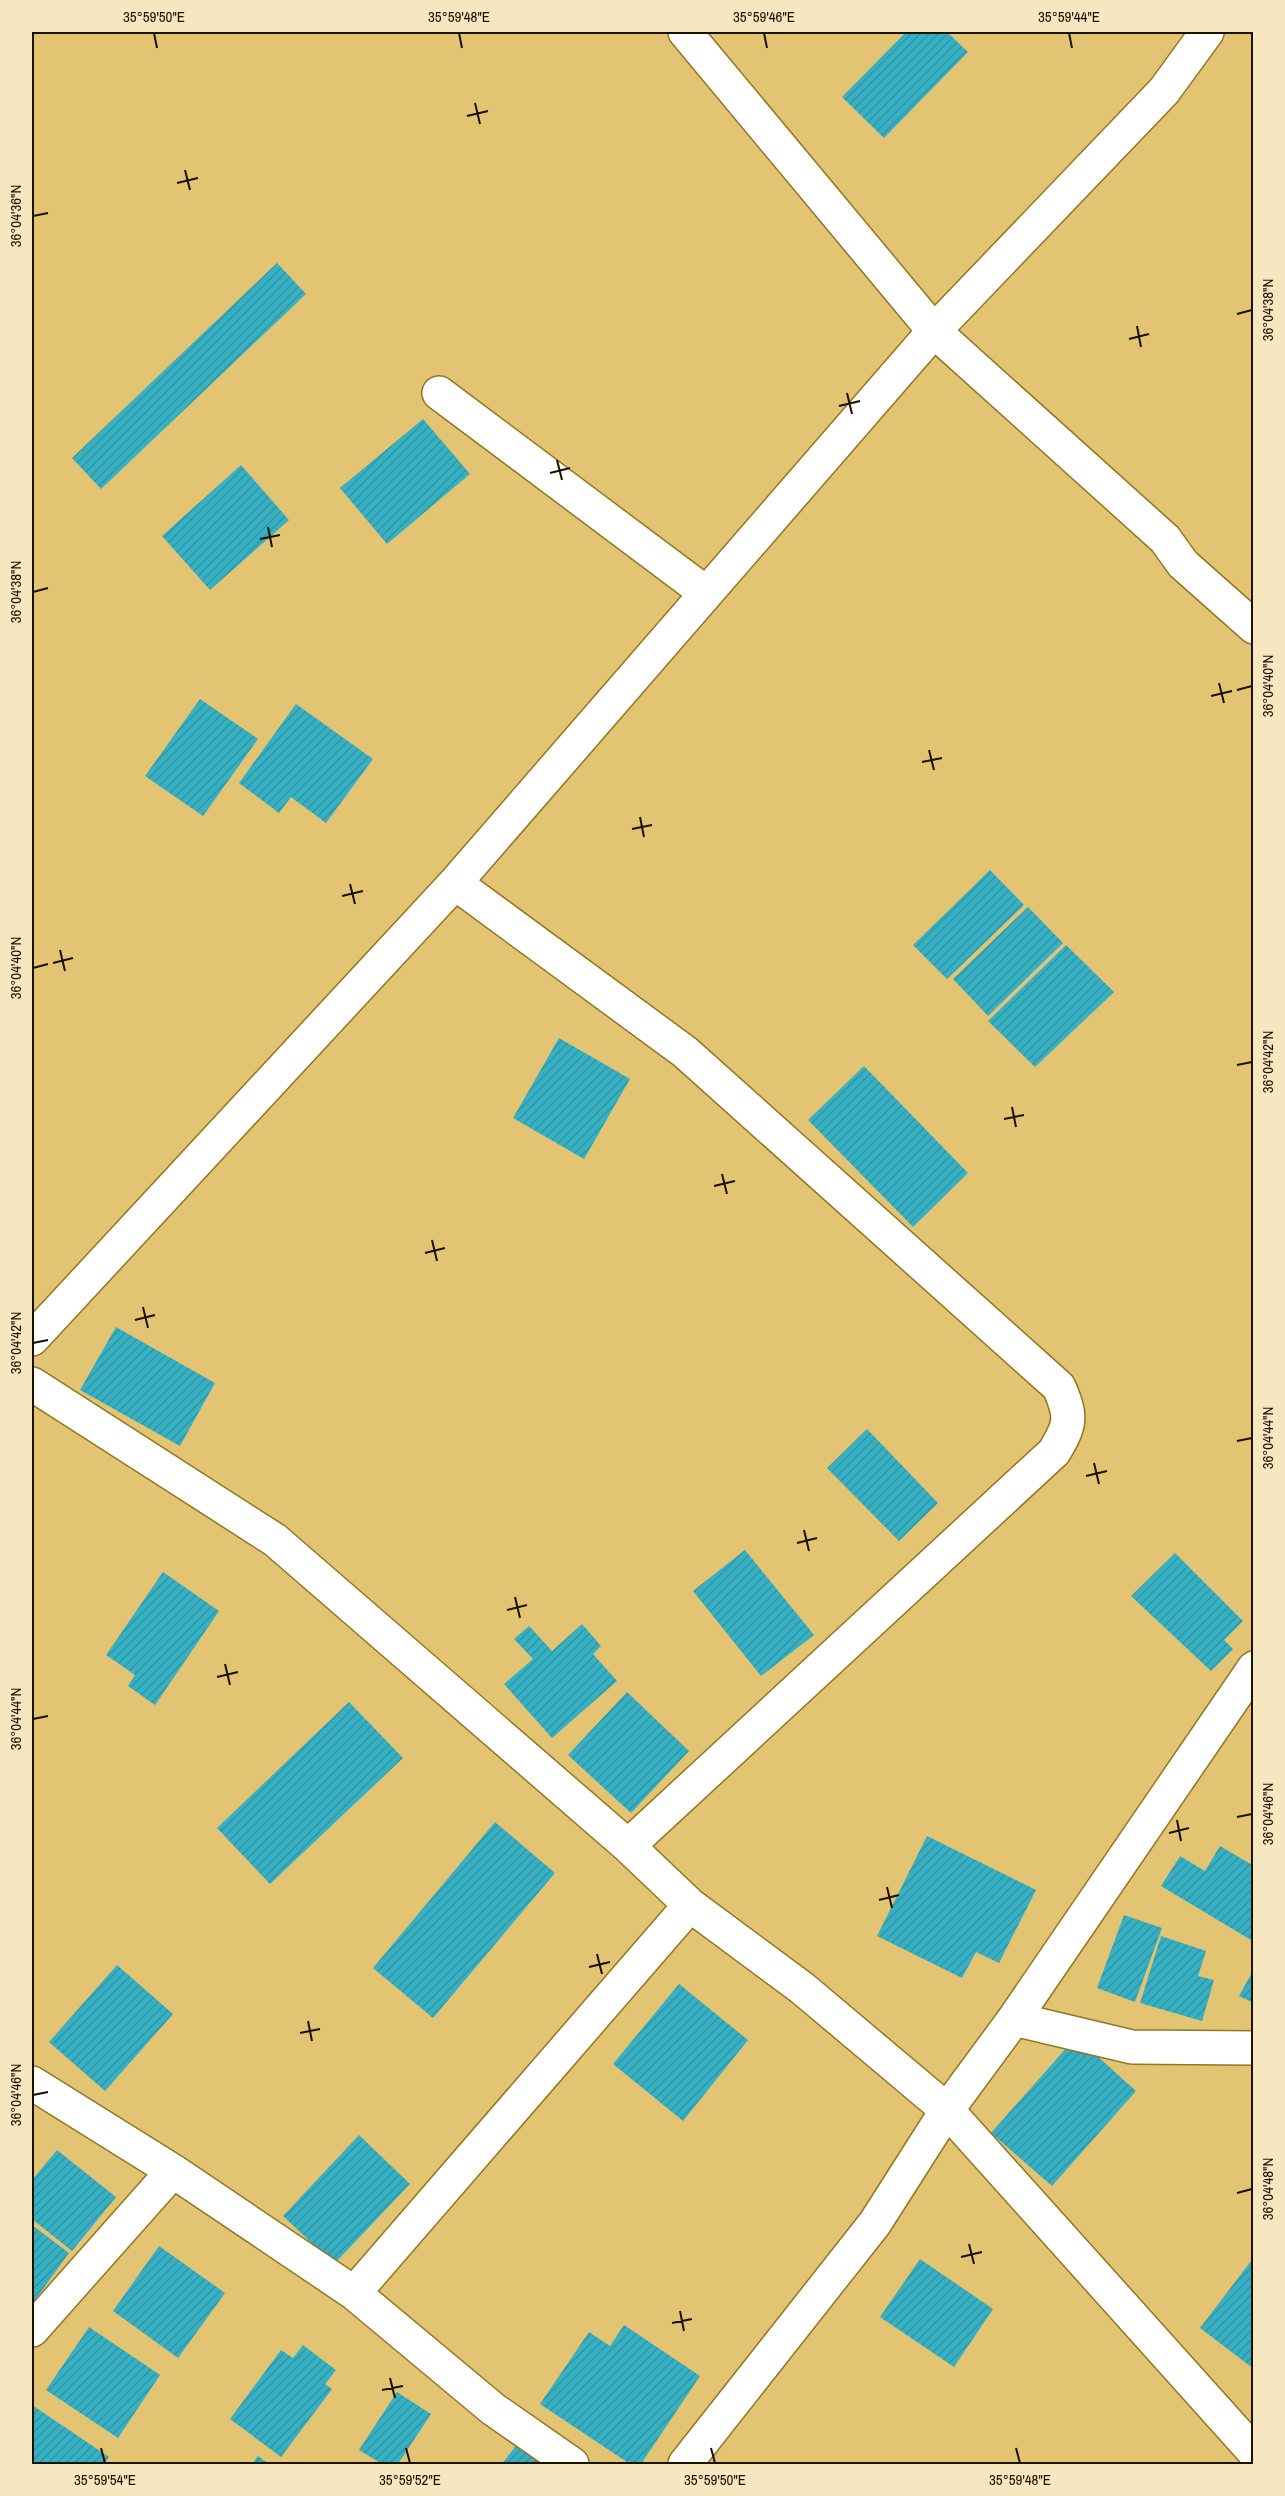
<svg xmlns="http://www.w3.org/2000/svg" width="1285" height="2496" font-family="'Archivo Narrow',sans-serif">
  <defs>
    <pattern id="building-hatch" width="6" height="6" patternUnits="userSpaceOnUse" patternTransform="scale(1.5)"><rect width="6" height="6" fill="#36b0c2"/><path d="M-1 1l2-2M0 6l6-6M5 7l2-2" fill="none" stroke="#2f96a5"/></pattern>
  </defs>
  <rect width="100%" height="100%" fill="#e3c473"/>
  <path fill="url(#building-hatch)" d="M 906,32 L 947,32 L 968,52 L 884,138 L 842,97 Z
    M 277,263 L 306,294 L 101,489 L 72,458 Z
    M 423,419 L 470,474 L 387,544 L 340,488 Z
    M 241,465 L 289,520 L 210,590 L 162,536 Z
    M 200,699 L 258,739 L 203,816 L 145,776 Z
    M 296,704 L 373,759 L 326,823 L 291,797 L 279,813 L 239,783 Z
    M 990,870 L 1024,905 L 947,979 L 913,945 Z
    M 1028,907 L 1063,943 L 988,1016 L 953,979 Z
    M 1066,945 L 1114,992 L 1035,1067 L 988,1021 Z
    M 559,1038 L 630,1079 L 584,1159 L 513,1118 Z
    M 864,1066 L 968,1173 L 913,1227 L 808,1120 Z
    M 116,1327 L 215,1383 L 180,1446 L 80,1390 Z
    M 867,1429 L 938,1503 L 899,1541 L 827,1468 Z
    M 745,1550 L 814,1635 L 761,1676 L 693,1591 Z
    M 1175,1553 L 1243,1621 L 1224,1640 L 1233,1649 L 1211,1671 L 1131,1596 Z
    M 163,1572 L 219,1611 L 155,1705 L 128,1686 L 135,1675 L 106,1655 Z
    M 582,1624 L 601,1646 L 593,1654 L 617,1681 L 552,1738 L 504,1684 L 533,1659 L 514,1639 L 529,1626 L 552,1651 Z
    M 627,1692 L 689,1751 L 631,1813 L 568,1755 Z
    M 349,1702 L 403,1758 L 270,1884 L 217,1828 Z
    M 495,1822 L 555,1873 L 433,2018 L 373,1968 Z
    M 927,1836 L 1036,1890 L 999,1963 L 976,1952 L 962,1978 L 877,1936 Z
    M 1220,1846 L 1254,1866 L 1254,1937 L 1251,1940 L 1161,1886 L 1180,1856 L 1205,1871 Z
    M 1124,1915 L 1162,1928 L 1135,2002 L 1097,1988 Z
    M 1161,1936 L 1206,1951 L 1198,1976 L 1214,1980 L 1202,2021 L 1140,2003 Z
    M 117,1965 L 173,2014 L 105,2091 L 49,2042 Z
    M 1254,1969 L 1254,2003 L 1239,1996 Z
    M 679,1984 L 748,2040 L 683,2121 L 613,2064 Z
    M 1076,2037 L 1136,2091 L 1052,2186 L 991,2133 Z
    M 359,2135 L 410,2184 L 334,2264 L 283,2216 Z
    M 57,2150 L 116,2197 L 72,2251 L 32,2219 L 32,2180 Z
    M 32,2225 L 69,2253 L 32,2304 Z
    M 159,2246 L 225,2293 L 178,2358 L 113,2311 Z
    M 1254,2257 L 1254,2369 L 1200,2328 Z
    M 920,2259 L 993,2309 L 954,2367 L 880,2317 Z
    M 624,2325 L 700,2376 L 641,2464 L 630,2464 L 540,2404 L 589,2332 L 610,2346 Z
    M 89,2327 L 160,2375 L 118,2438 L 46,2390 Z
    M 303,2345 L 336,2370 L 325,2384 L 332,2389 L 281,2457 L 230,2419 L 281,2350 L 293,2358 Z
    M 397,2392 L 431,2414 L 398,2464 L 382,2464 L 359,2450 Z
    M 32,2405 L 109,2457 L 104,2464 L 32,2464 Z
    M 517,2444 L 544,2464 L 502,2464 Z
    M 258,2456 L 269,2464 L 252,2464 Z"/>
  <g fill="none" stroke-linecap="round" stroke-linejoin="round">
    <g stroke="#93761f" stroke-width="36">
      <path id="minor" d="M 685,32 L 934,331 L 1165,539 L 1183,564 L 1254,627
        M 439,393 L 706,593
        M 455,883 L 934,331 L 1164,91 L 1207,32
        M 32,1339 L 455,883 L 685,1052 L 1059,1387 C 1072,1417 1071,1424 1054,1452 L 628,1846
        M 32,1384 L 275,1540 L 628,1846 L 690,1905 L 802,1988 L 947,2110 L 1254,2452
        M 1014,2019 L 1132,2047 L 1254,2048
        M 32,2083 L 173,2171 L 354,2293 L 493,2409 L 572,2464
        M 354,2293 L 690,1905
        M 32,2330 L 173,2171
        M 685,2464 L 875,2223 L 947,2110 L 1014,2019 L 1254,1668"/>
    </g>
    <use href="#minor" stroke="#fff" stroke-width="33"/>
  </g>
  <path fill="none" stroke="#1a1100" stroke-width="2" d="M 154,33 L 157,48M 459,33 L 462,48M 764,33 L 767,48M 1069,33 L 1072,48M 475,103 L 480,124M 467,116 L 488,111M 185,170 L 190,190M 177,183 L 198,178M 33,216 L 48,213M 1237,314 L 1252,310M 1137,326 L 1141,347M 1129,339 L 1149,334M 847,393 L 852,414M 839,406 L 860,401M 557,460 L 562,480M 550,473 L 570,468M 268,527 L 272,547M 260,539 L 280,535M 33,592 L 48,588M 1219,683 L 1224,703M 1237,690 L 1252,686M 1211,696 L 1232,691M 929,750 L 934,770M 922,762 L 942,758M 640,817 L 644,837M 632,829 L 652,825M 350,884 L 355,904M 342,896 L 363,891M 60,950 L 65,971M 53,963 L 73,958M 33,968 L 48,964M 1237,1065 L 1252,1062M 1012,1107 L 1016,1127M 1004,1119 L 1024,1115M 722,1174 L 727,1194M 714,1186 L 735,1181M 432,1240 L 437,1261M 425,1253 L 445,1248M 143,1307 L 148,1328M 135,1320 L 155,1315M 33,1343 L 48,1340M 1237,1441 L 1252,1438M 1094,1463 L 1099,1484M 1086,1476 L 1107,1471M 804,1530 L 809,1551M 797,1543 L 817,1538M 515,1597 L 520,1618M 507,1610 L 527,1605M 225,1664 L 230,1685M 217,1677 L 238,1672M 33,1719 L 48,1716M 1237,1817 L 1252,1814M 1177,1820 L 1181,1841M 1169,1833 L 1189,1828M 887,1887 L 892,1908M 879,1900 L 899,1895M 597,1954 L 602,1974M 589,1967 L 610,1962M 308,2021 L 312,2041M 300,2033 L 320,2029M 33,2095 L 48,2092M 1237,2193 L 1252,2189M 969,2244 L 974,2264M 961,2257 L 982,2252M 680,2311 L 684,2331M 672,2323 L 692,2319M 390,2378 L 395,2398M 382,2390 L 403,2386M 101,2448 L 105,2463M 406,2448 L 410,2463M 711,2448 L 715,2463M 1016,2448 L 1020,2463"/>
  <rect width="1285" height="2496" fill="none" stroke="#f6e7c0" stroke-width="66"/>
  <rect x="33" y="33" width="1219" height="2430" fill="none" stroke="#1a1100" stroke-width="2"/>
  <g font-size="15" text-anchor="middle" fill="#1a1100">
    <text x="154" y="22">35°59'50"E</text>
    <text x="459" y="22">35°59'48"E</text>
    <text x="764" y="22">35°59'46"E</text>
    <text x="1069" y="22">35°59'44"E</text>
    <text transform="translate(16 216) rotate(-90)" y="5">36°04'36"N</text>
    <text transform="translate(1268 310) rotate(-90)" y="5">36°04'38"N</text>
    <text transform="translate(16 592) rotate(-90)" y="5">36°04'38"N</text>
    <text transform="translate(1268 686) rotate(-90)" y="5">36°04'40"N</text>
    <text transform="translate(16 968) rotate(-90)" y="5">36°04'40"N</text>
    <text transform="translate(1268 1062) rotate(-90)" y="5">36°04'42"N</text>
    <text transform="translate(16 1343) rotate(-90)" y="5">36°04'42"N</text>
    <text transform="translate(1268 1438) rotate(-90)" y="5">36°04'44"N</text>
    <text transform="translate(16 1719) rotate(-90)" y="5">36°04'44"N</text>
    <text transform="translate(1268 1814) rotate(-90)" y="5">36°04'46"N</text>
    <text transform="translate(16 2095) rotate(-90)" y="5">36°04'46"N</text>
    <text transform="translate(1268 2189) rotate(-90)" y="5">36°04'48"N</text>
    <text x="105" y="2485">35°59'54"E</text>
    <text x="410" y="2485">35°59'52"E</text>
    <text x="715" y="2485">35°59'50"E</text>
    <text x="1020" y="2485">35°59'48"E</text>
  </g>
</svg>
